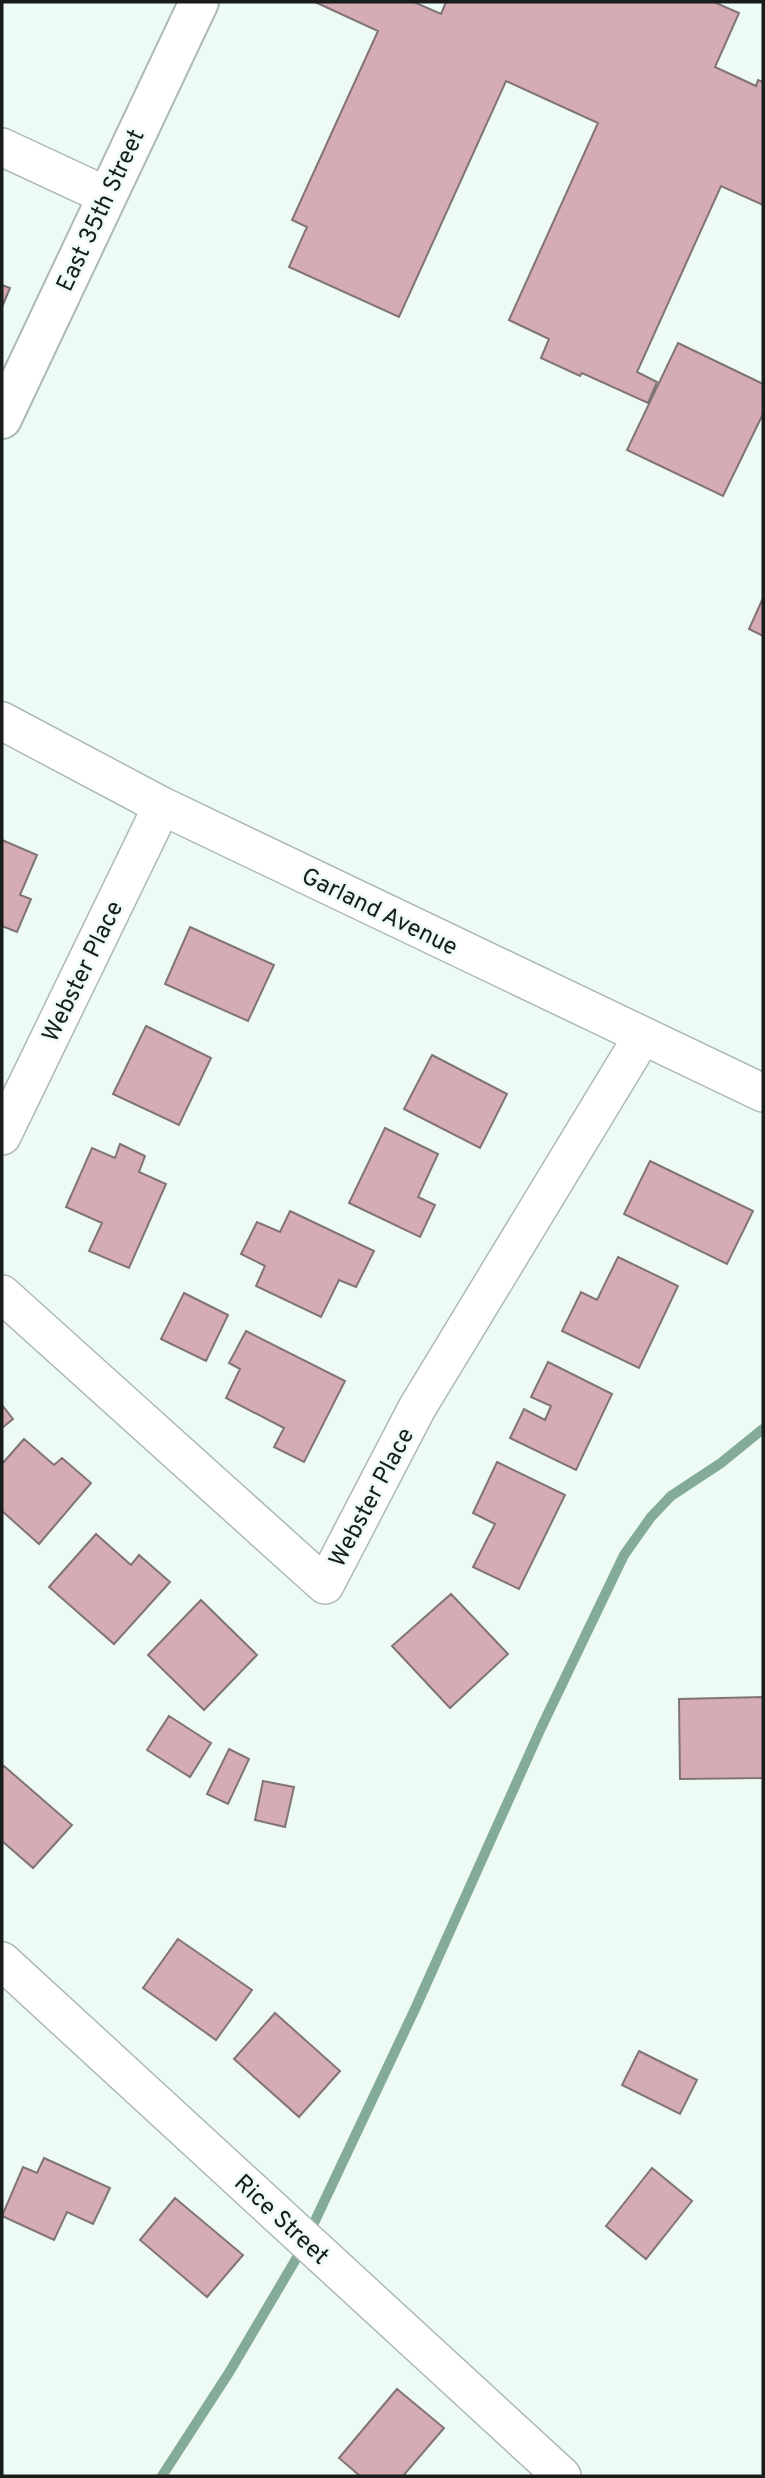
<svg xmlns="http://www.w3.org/2000/svg" width="765" height="2478" font-family="Overpass,sans-serif">
  <rect width="100%" height="100%" fill="#eefbf5"/>
  <g fill="none" stroke-linecap="round" stroke-linejoin="round">
    <path stroke="#84ab9a" stroke-width="10" d="M 313,2225 L 415,2009 L 541,1728 L 624,1555 L 651,1517 L 671,1496 L 721,1463 L 763,1429
      M 162,2476 L 230,2371 L 296,2259"/>
  </g>
  <path fill="#d5acb4" stroke="#817477" stroke-width="2" d="M 315,2 L 414,2 L 441,14 L 446,2 L 714,2 L 739,13 L 715,67 L 756,86 L 758,80 L 763,82 L 763,205 L 721,186 L 637,372 L 657,382 L 648,403 L 582,373 L 580,376 L 541,358 L 549,339 L 509,320 L 598,123 L 506,81 L 399,317 L 289,267 L 307,227 L 292,220 L 378,31 Z
    M 2,285 L 10,288 L 2,307 Z
    M 678,343 L 763,384 L 763,414 L 723,496 L 627,450 Z
    M 763,598 L 763,636 L 749,629 Z
    M 2,840 L 37,855 L 20,895 L 31,899 L 17,932 L 2,926 Z
    M 190,927 L 274,965 L 248,1021 L 165,984 Z
    M 146,1026 L 211,1058 L 179,1125 L 113,1094 Z
    M 432,1055 L 507,1094 L 480,1148 L 404,1109 Z
    M 385,1128 L 438,1154 L 418,1197 L 435,1205 L 420,1237 L 349,1203 Z
    M 120,1144 L 145,1156 L 139,1172 L 166,1184 L 129,1268 L 89,1251 L 102,1223 L 66,1207 L 92,1148 L 115,1158 Z
    M 650,1161 L 753,1211 L 727,1264 L 624,1214 Z
    M 290,1211 L 374,1251 L 356,1287 L 339,1280 L 321,1317 L 256,1286 L 265,1266 L 241,1254 L 257,1222 L 280,1232 Z
    M 618,1257 L 678,1286 L 639,1368 L 562,1331 L 581,1292 L 597,1300 Z
    M 184,1293 L 228,1315 L 206,1361 L 161,1339 Z
    M 246,1331 L 345,1381 L 304,1462 L 274,1447 L 284,1428 L 226,1398 L 240,1369 L 229,1363 Z
    M 548,1362 L 612,1394 L 576,1470 L 510,1438 L 524,1409 L 545,1420 L 551,1406 L 531,1397 Z
    M 2,1405 L 13,1419 L 2,1428 Z
    M 24,1439 L 54,1465 L 62,1458 L 91,1483 L 39,1544 L 2,1511 L 2,1464 Z
    M 497,1462 L 565,1495 L 519,1589 L 473,1567 L 495,1524 L 473,1513 Z
    M 96,1534 L 131,1565 L 139,1555 L 170,1582 L 114,1644 L 49,1587 Z
    M 451,1594 L 508,1654 L 450,1708 L 392,1646 Z
    M 201,1600 L 257,1655 L 204,1710 L 148,1655 Z
    M 763,1697 L 763,1778 L 680,1779 L 679,1699 Z
    M 169,1716 L 211,1743 L 190,1777 L 147,1750 Z
    M 229,1749 L 249,1759 L 228,1804 L 207,1794 Z
    M 4,1766 L 72,1825 L 33,1868 L 2,1841 L 2,1768 Z
    M 263,1781 L 294,1787 L 285,1827 L 255,1820 Z
    M 178,1939 L 252,1990 L 216,2040 L 143,1988 Z
    M 275,2013 L 340,2071 L 299,2117 L 234,2059 Z
    M 639,2051 L 697,2080 L 680,2114 L 622,2085 Z
    M 44,2158 L 110,2188 L 93,2224 L 67,2212 L 54,2240 L 2,2216 L 23,2167 L 37,2173 Z
    M 652,2168 L 692,2201 L 646,2259 L 606,2226 Z
    M 175,2198 L 243,2255 L 207,2297 L 140,2240 Z
    M 397,2389 L 444,2428 L 403,2476 L 360,2476 L 339,2458 Z"/>
  <g fill="none" stroke-linecap="round" stroke-linejoin="round">
    <g stroke="#adbab4" stroke-width="40">
      <path id="street" d="M 2,147 L 107,196
        M 2,721 L 162,806 L 763,1093
        M 2,1136 L 162,806
        M 2,1294 L 325,1585 L 417,1408 L 642,1037
        M 2,1961 L 562,2476"/>
    </g>
    <g stroke="#adbab4" stroke-width="42">
      <path id="secondary" d="M 2,419 L 199,2"/>
    </g>
    <use href="#street" stroke="#fff" stroke-width="37"/>
    <use href="#secondary" stroke="#fff" stroke-width="38"/>
  </g>
  <g text-anchor="middle" stroke-width="5" stroke-linejoin="round" paint-order="stroke">
    <g font-size="24" fill="#181c1a" stroke="#eefbf5">
      <text transform="translate(100 210) rotate(-65)" y="8">East 35th Street</text>
      <text transform="translate(380 911) rotate(26)" y="8">Garland Avenue</text>
      <text transform="translate(82 971) rotate(-64)" y="8">Webster Place</text>
      <text transform="translate(371 1497) rotate(-62)" y="8">Webster Place</text>
      <text transform="translate(282 2219) rotate(43)" y="8">Rice Street</text>
    </g>
  </g>
  <rect width="765" height="2478" fill="none" stroke="#181c1a" stroke-width="7"/>
</svg>
